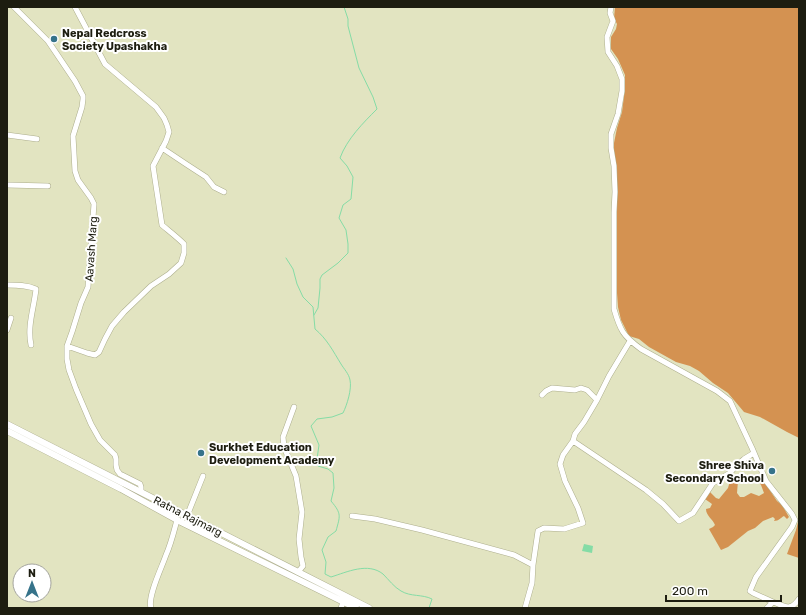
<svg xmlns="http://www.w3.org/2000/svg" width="806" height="615" font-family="Rubik,sans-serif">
  <rect width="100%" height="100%" fill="#e2e4c1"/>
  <path fill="#d49251" d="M 615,7 L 799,7 L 799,438 L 787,432 L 760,417 L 744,412 L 728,393 L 713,383 L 699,371 L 690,366 L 676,362 L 649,347 L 639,339 L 629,336 L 621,320 L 618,307 L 617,293 L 617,255 L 616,208 L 617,177 L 613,148 L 617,128 L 622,112 L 625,88 L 625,75 L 618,59 L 611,49 L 611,37 L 616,29 L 617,24 L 614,18 Z
    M 736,477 L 737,478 L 738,481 L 737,493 L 740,497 L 744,497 L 751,493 L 759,496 L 764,493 L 761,485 L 758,481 L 758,478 L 761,477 L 777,501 L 782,505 L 789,517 L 787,519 L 784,516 C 780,518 779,521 774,521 L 775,519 L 773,517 L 763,521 L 755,528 L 748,531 L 728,547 L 721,550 L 709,529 L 713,527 L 715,525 C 713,519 706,516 706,509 L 710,508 L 712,504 L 705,499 L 709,493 L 710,492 L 716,498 L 719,499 L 728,488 L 730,481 Z
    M 799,518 L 799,558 L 787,554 L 796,530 Z"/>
  <path fill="#85dca6" d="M 584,544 L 593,546 L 592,553 L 582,551 Z"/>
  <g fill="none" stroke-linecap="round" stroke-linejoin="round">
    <path stroke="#85dca6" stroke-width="1" d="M 286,258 L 293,269 L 297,284 L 303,297 L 313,307 L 315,329 C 327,339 333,351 341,364 C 344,369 349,374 350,380 C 352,389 347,405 343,413 L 332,417 L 317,419 L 311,426 L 319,445 L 317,459 L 318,466 L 328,469 L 333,473 L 334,488 L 331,501 C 342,514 340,516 336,531 L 328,537 L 322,550 L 326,562 L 325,574 L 331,577 C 347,572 368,562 383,574 C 389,580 394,587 401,591 C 411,597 422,594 432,599 L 429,608
      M 314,315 L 318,308 L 320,288 L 320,279 L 322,275 L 338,263 L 348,253 L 348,244 L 346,230 L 339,218 L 343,205 L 351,199 L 353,177 L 347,166 L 340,158 C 347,139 363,123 377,109 L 373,97 L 359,68 L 348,26 L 348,19 L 344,7"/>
    <g stroke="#adae8d" stroke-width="6">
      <path id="minor" d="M 14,7 L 48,41 L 75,81 L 83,96 L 83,99 L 82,107 L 73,136 L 75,171 L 78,180 L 91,198 L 94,204 L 88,287 L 81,303 L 72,332 L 67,346 L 67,359 L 69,370 L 76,389 L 91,424 L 100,440 L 115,455 L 116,459 L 116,465 L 117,470 L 120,474 L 140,484 L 141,487 L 141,492
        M 611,7 L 610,13 L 613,21 L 607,37 L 608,52 L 617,66 L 622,79 L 622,91 L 618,114 L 611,134 L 611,148 L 614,166 L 615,192 L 614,212 L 614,309 C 620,330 623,336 641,349 L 717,391 L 730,401 L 752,448 L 766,481 L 792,514 L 795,520 L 792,527 L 756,577 L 750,591 L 753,593 L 773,602
        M 7,135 L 37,139
        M 162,148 L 186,164 L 206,177 L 214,187 L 224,192
        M 7,185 L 48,186
        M 7,285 C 17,285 27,285 36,289 C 34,308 27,326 31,345
        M 7,330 L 11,318
        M 67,346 L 87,353 L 95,355 L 99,352 L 105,339 L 112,326 L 124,312 L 151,286 L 169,274 L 181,263 L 184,253 L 184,244 C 177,237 169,231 162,225 L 153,166 L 166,141 L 169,132 L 167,125 L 164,118 L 156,107 L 105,64 L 75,7
        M 542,395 L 546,391 L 552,388 L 575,390 L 581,388 L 587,390 L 597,400
        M 294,407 L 283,437 L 284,447 L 296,476 L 302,512 L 299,539 L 301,557 L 303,566 L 298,572
        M 573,441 L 646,490 L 663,504 L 679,521 L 693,513 L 713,483 L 730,473 L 735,467 L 744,459 L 754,453
        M 187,516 L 203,476
        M 352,516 L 375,519 L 422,530 L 514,555 L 533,565
        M 151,608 C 147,597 162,567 166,555 C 171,544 174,531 177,520
        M 341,608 L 343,602
        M 525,608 L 532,583 L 533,565 L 538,531 L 544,528 L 564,529 L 583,523 L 578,508 L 565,481 L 560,464 L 563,455 L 573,441 L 575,434 L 584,422 L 597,400 L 609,376 L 630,341
        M 767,608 L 773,602 C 785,606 790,612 799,599"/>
    </g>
    <g stroke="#adae8d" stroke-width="7">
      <path id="major" d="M 7,424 L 369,608
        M 7,431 L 121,489 L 177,520 L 356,608"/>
    </g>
    <use href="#minor" stroke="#fff" stroke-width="5"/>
    <use href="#major" stroke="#fff" stroke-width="6"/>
  </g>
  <g fill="#36738a" stroke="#fff" stroke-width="1.5">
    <circle cx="54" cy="39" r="4"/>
    <circle cx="201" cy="453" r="4"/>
    <circle cx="772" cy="471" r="4"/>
  </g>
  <g text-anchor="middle" stroke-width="4" stroke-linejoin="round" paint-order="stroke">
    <g font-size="11" font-weight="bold" fill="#1d1d10" stroke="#fff" text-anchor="start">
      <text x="62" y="37">Nepal Redcross<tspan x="62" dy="13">Society Upashakha</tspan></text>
      <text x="209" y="451">Surkhet Education<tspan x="209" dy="13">Development Academy</tspan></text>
      <text x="764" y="469" text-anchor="end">Shree Shiva<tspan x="764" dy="13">Secondary School</tspan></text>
    </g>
    <g font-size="11" fill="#1d1d10" stroke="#fff">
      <text transform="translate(91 249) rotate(-86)" y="4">Aavash Marg</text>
      <text transform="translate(188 516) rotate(27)" y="4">Ratna Rajmarg</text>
    </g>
  </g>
  <rect width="806" height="615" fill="none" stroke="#1d1d10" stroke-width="16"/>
  <g transform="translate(32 583)"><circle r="19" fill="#ffffff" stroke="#a5a59f"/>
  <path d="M0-3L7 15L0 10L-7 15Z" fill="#36738a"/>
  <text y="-6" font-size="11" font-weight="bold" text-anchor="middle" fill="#1d1d10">N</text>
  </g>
  <path d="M666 595v6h115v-6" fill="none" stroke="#1d1d10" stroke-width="2"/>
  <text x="672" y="595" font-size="12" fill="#1d1d10" stroke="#ffffff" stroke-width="3" paint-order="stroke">200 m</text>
</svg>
